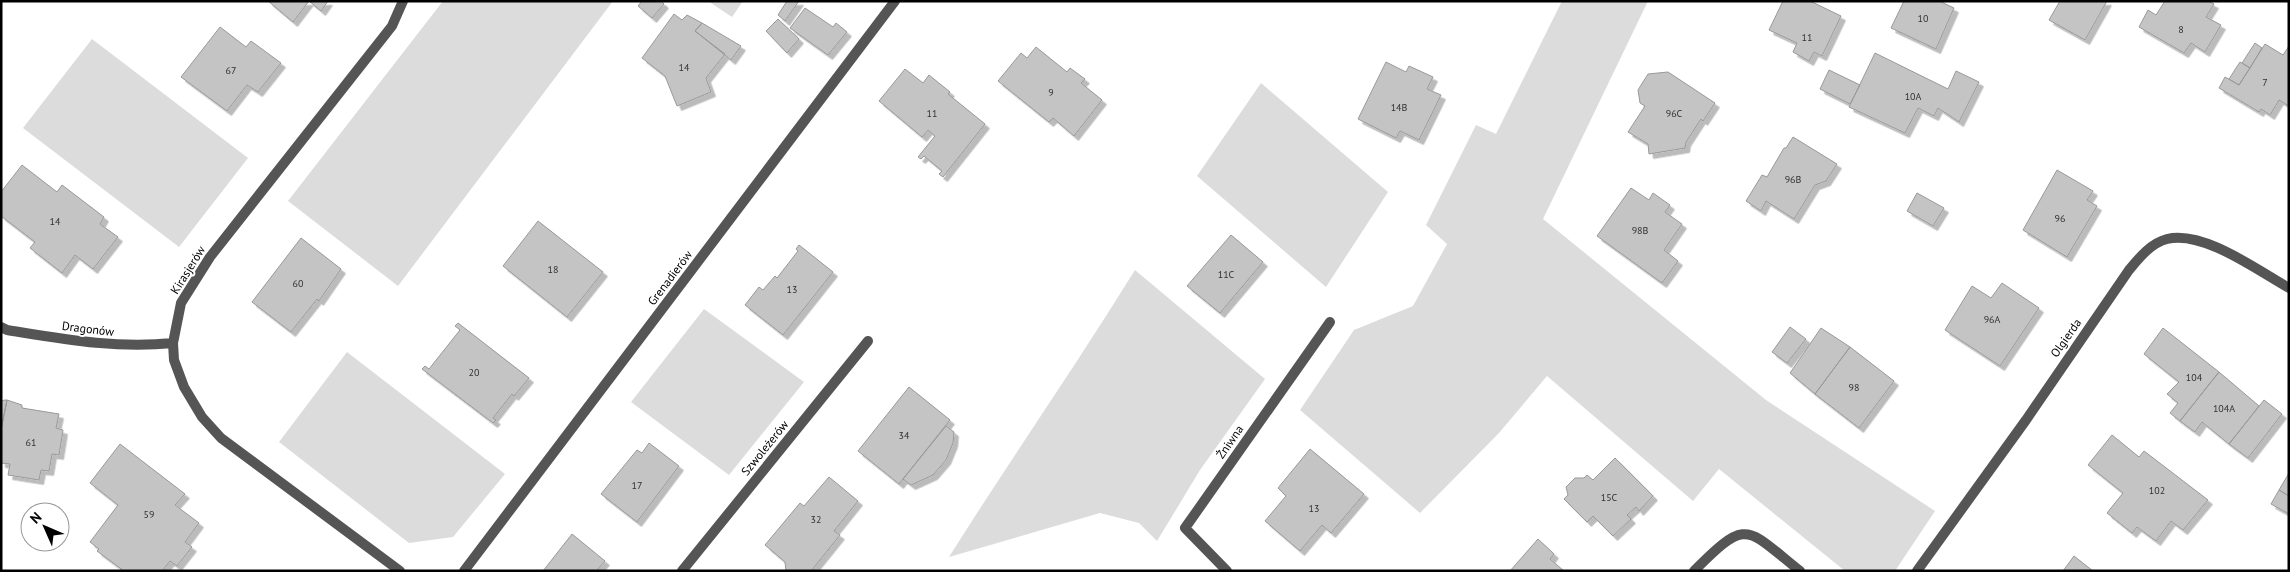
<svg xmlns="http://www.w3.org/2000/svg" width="2290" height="572" font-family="'PT Sans',sans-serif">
  <defs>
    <filter id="shadow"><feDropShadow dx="4.5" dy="4.5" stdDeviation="0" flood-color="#0004"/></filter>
  </defs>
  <rect width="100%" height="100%" fill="#fff"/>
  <path fill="#dcdcdc" d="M 443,1 L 613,1 L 398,286 L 288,201 Z
    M 708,1 L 743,1 L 732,17 Z
    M 1562,1 L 1648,1 L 1543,219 L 1766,400 L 1935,511 L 1895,571 L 1845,571 L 1719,469 L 1693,501 L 1547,376 L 1499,433 L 1420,513 L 1300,410 L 1354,330 L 1413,306 L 1447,244 L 1426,225 L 1476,125 L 1496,134 Z
    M 92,39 L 248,158 L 179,247 L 23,128 Z
    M 1261,83 L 1388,192 L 1326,287 L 1197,176 Z
    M 1135,270 L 1265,379 L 1200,470 L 1157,541 L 1139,523 L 1100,513 L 949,557 C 1010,460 1075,367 1135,270 Z
    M 704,309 L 804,382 L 729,475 L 631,402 Z
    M 347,352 L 505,474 L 453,537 L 409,543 L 279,442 Z"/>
  <path fill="#c4c4c4" stroke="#999" filter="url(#shadow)" d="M 268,1 L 328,1 L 321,11 L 309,1 L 293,22 Z
    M 642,1 L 661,1 L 664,4 L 652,18 L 638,6 Z
    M 787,1 L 799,1 L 785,21 L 778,15 Z
    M 1783,1 L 1810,1 L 1841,16 L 1822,56 L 1814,52 L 1809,61 L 1793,52 L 1797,43 L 1769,30 Z
    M 1904,1 L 1939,1 L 1954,8 L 1936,49 L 1891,28 Z
    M 2060,1 L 2107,1 L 2085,40 L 2049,20 Z
    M 2165,1 L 2208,1 L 2214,4 L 2206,17 L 2221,25 L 2205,52 L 2191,43 L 2184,53 L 2139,27 L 2148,10 L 2156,15 Z
    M 805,8 L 833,27 L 836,23 L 847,32 L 828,55 L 790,28 Z
    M 674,14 L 682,20 L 687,15 L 702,23 L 695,31 L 725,54 L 706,78 L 711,92 L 677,106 L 665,76 L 642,58 Z
    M 778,19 L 799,39 L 787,53 L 766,31 Z
    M 702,23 L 741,46 L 731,60 L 695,31 Z
    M 220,27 L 246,47 L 251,41 L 281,63 L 258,92 L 247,85 L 227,111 L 181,77 Z
    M 2255,43 L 2262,48 L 2250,68 L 2242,63 Z
    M 2265,44 L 2283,55 L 2289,46 L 2289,106 L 2279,100 L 2270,115 L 2261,109 L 2259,112 L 2219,88 L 2225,77 L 2239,85 Z
    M 1036,47 L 1067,72 L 1070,68 L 1085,79 L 1081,83 L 1102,100 L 1074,136 L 1053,118 L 1049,122 L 998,81 L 1021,53 L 1027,58 Z
    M 1875,53 L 1948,89 L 1956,71 L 1979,82 L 1959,122 L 1938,108 L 1934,116 L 1918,108 L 1905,133 L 1849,107 Z
    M 1386,62 L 1406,72 L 1409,66 L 1433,77 L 1427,89 L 1441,95 L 1419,140 L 1400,131 L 1396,138 L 1358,119 Z
    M 2240,62 L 2250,68 L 2239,85 L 2229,79 Z
    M 905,69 L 923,83 L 929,75 L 950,92 L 948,94 L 985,124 L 943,177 L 939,174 L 942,171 L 924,156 L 921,159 L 918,157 L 935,136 L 928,130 L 922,137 L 879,101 Z
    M 1829,70 L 1860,85 L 1850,104 L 1820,89 Z
    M 1668,72 L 1715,103 L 1703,121 L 1701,119 L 1686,142 L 1685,148 L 1649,154 L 1648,144 L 1628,132 L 1645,106 L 1640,103 L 1638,90 L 1648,74 Z
    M 1793,137 L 1837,164 L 1826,181 L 1815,185 L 1794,219 L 1766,201 L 1761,211 L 1746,201 L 1762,175 L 1767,177 L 1784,148 L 1786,148 Z
    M 22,165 L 57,192 L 62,185 L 104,217 L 100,224 L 118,237 L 93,269 L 75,255 L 62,273 L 30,248 L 35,242 L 1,216 L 1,192 Z
    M 2057,170 L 2093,191 L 2087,200 L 2097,206 L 2067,257 L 2023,230 Z
    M 1631,188 L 1649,200 L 1653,193 L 1670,205 L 1665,212 L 1682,224 L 1664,250 L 1678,261 L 1662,283 L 1597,236 Z
    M 1917,193 L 1944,208 L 1933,226 L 1907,211 Z
    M 538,221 L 603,272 L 567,317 L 503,266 Z
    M 1231,235 L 1263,262 L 1220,313 L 1187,286 Z
    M 301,238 L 341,269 L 319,301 L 317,299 L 291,332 L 252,302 Z
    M 799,245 L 833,272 L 783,335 L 745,305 L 759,287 L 763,290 L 775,276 L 777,278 L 798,251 L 796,249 Z
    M 2002,283 L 2039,308 L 2000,366 L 1945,330 L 1972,286 L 1991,298 Z
    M 458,323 L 529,378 L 514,396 L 512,394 L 493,418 L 496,420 L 493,423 L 422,369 L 425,366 L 429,369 L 460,330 L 455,326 Z
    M 1790,327 L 1806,339 L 1787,363 L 1772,352 Z
    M 1821,328 L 1850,347 L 1815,394 L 1790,373 Z
    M 2163,328 L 2219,372 L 2180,421 L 2170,413 L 2178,403 L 2167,394 L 2179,382 L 2144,354 Z
    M 1850,347 L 1894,381 L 1859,428 L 1815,394 Z
    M 2219,372 L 2259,406 L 2229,444 L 2202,422 L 2195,432 L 2180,421 Z
    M 909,387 L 950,420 L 899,484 L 858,451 Z
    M 5,400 L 7,400 L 1,430 L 1,401 Z
    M 7,400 L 22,405 L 22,408 L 59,414 L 56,428 L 63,430 L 59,455 L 52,454 L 49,471 L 41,470 L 39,480 L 8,475 L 10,464 L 1,463 L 1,430 Z
    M 2264,400 L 2282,414 L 2248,458 L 2229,444 Z
    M 946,426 L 954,432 L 953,443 L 946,460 L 933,475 L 911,485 L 903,479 Z
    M 2112,435 L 2139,457 L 2144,451 L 2208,500 L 2183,530 L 2171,521 L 2156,541 L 2137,527 L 2132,533 L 2107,513 L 2123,493 L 2088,465 Z
    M 649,443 L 679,466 L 637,522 L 601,494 L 637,450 L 642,453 Z
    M 120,444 L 185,494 L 175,505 L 199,523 L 185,542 L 192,547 L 177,566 L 170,561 L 162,571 L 124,571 L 97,551 L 99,549 L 90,542 L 118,505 L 90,483 Z
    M 1310,449 L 1364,494 L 1331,533 L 1322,525 L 1300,551 L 1265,521 L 1286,496 L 1278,488 Z
    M 1615,458 L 1653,496 L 1639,511 L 1636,507 L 1627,515 L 1631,519 L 1613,536 L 1593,516 L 1587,522 L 1564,499 L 1568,495 L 1566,487 L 1575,478 L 1584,478 L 1587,475 L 1593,480 Z
    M 2289,473 L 2289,496 L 2279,490 Z
    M 829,477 L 858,501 L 834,531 L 840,535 L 811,571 L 786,571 L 785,562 L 765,545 L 800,503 L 804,506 Z
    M 2279,490 L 2289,496 L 2289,514 L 2271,504 Z
    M 572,534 L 605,561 L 596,571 L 543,571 Z
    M 1538,539 L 1554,554 L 1550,559 L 1564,571 L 1510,571 Z
    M 2074,556 L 2093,571 L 2063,571 Z"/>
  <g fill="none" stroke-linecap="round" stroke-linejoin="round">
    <path stroke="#555" stroke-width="10" d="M 1,327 L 7,330 C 63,339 116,349 173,343
      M 400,571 L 221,438 L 202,417 L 184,387 L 174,360 L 173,343 L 181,303 L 210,257 L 392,26 L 403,1
      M 464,571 L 895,1
      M 682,571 L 868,341
      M 1227,571 L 1185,528 L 1330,322
      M 1694,571 C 1748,517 1745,527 1800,571
      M 1917,571 L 2026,420 L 2129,270 C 2139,258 2151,243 2167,239 C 2203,230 2257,270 2289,288"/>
  </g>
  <g text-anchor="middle" stroke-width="4" stroke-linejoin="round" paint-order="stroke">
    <g font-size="10" fill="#313131">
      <text x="1923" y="22">10</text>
      <text x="2181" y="33">8</text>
      <text x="1807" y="41">11</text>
      <text x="684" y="71">14</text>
      <text x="231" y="74">67</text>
      <text x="2265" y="86">7</text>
      <text x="1051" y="96">9</text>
      <text x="1913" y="100">10A</text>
      <text x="1399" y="111">14B</text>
      <text x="932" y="117">11</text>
      <text x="1674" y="117">96C</text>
      <text x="1793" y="183">96B</text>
      <text x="2060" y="222">96</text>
      <text x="55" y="225">14</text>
      <text x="1640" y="234">98B</text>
      <text x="553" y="273">18</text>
      <text x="1226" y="278">11C</text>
      <text x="298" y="287">60</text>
      <text x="792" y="293">13</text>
      <text x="1992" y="323">96A</text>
      <text x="474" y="376">20</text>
      <text x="2194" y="381">104</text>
      <text x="1854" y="391">98</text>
      <text x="2224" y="412">104A</text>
      <text x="904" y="439">34</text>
      <text x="31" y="446">61</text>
      <text x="637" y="489">17</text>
      <text x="2157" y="494">102</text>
      <text x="1609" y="501">15C</text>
      <text x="1314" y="512">13</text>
      <text x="149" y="518">59</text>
      <text x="816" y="523">32</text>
    </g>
    <g font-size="12" fill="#000" stroke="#fff">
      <text transform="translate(188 270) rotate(-58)" y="4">Kirasjerów</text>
      <text transform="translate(670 278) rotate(-53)" y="4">Grenadierów</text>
      <text transform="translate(88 329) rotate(7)" y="4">Dragonów</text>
      <text transform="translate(2066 338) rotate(-55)" y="4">Olgierda</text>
      <text transform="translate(1230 442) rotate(-55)" y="4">Żniwna</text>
      <text transform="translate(765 448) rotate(-51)" y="4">Szwoleżerów</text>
    </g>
  </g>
  <rect width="2290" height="572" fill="none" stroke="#000000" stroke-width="5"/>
  <g transform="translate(45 527) rotate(315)"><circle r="24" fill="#ffffff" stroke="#999999"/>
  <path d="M0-4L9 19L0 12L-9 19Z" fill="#000000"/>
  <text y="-8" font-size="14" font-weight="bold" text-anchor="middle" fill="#000000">N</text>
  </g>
</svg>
